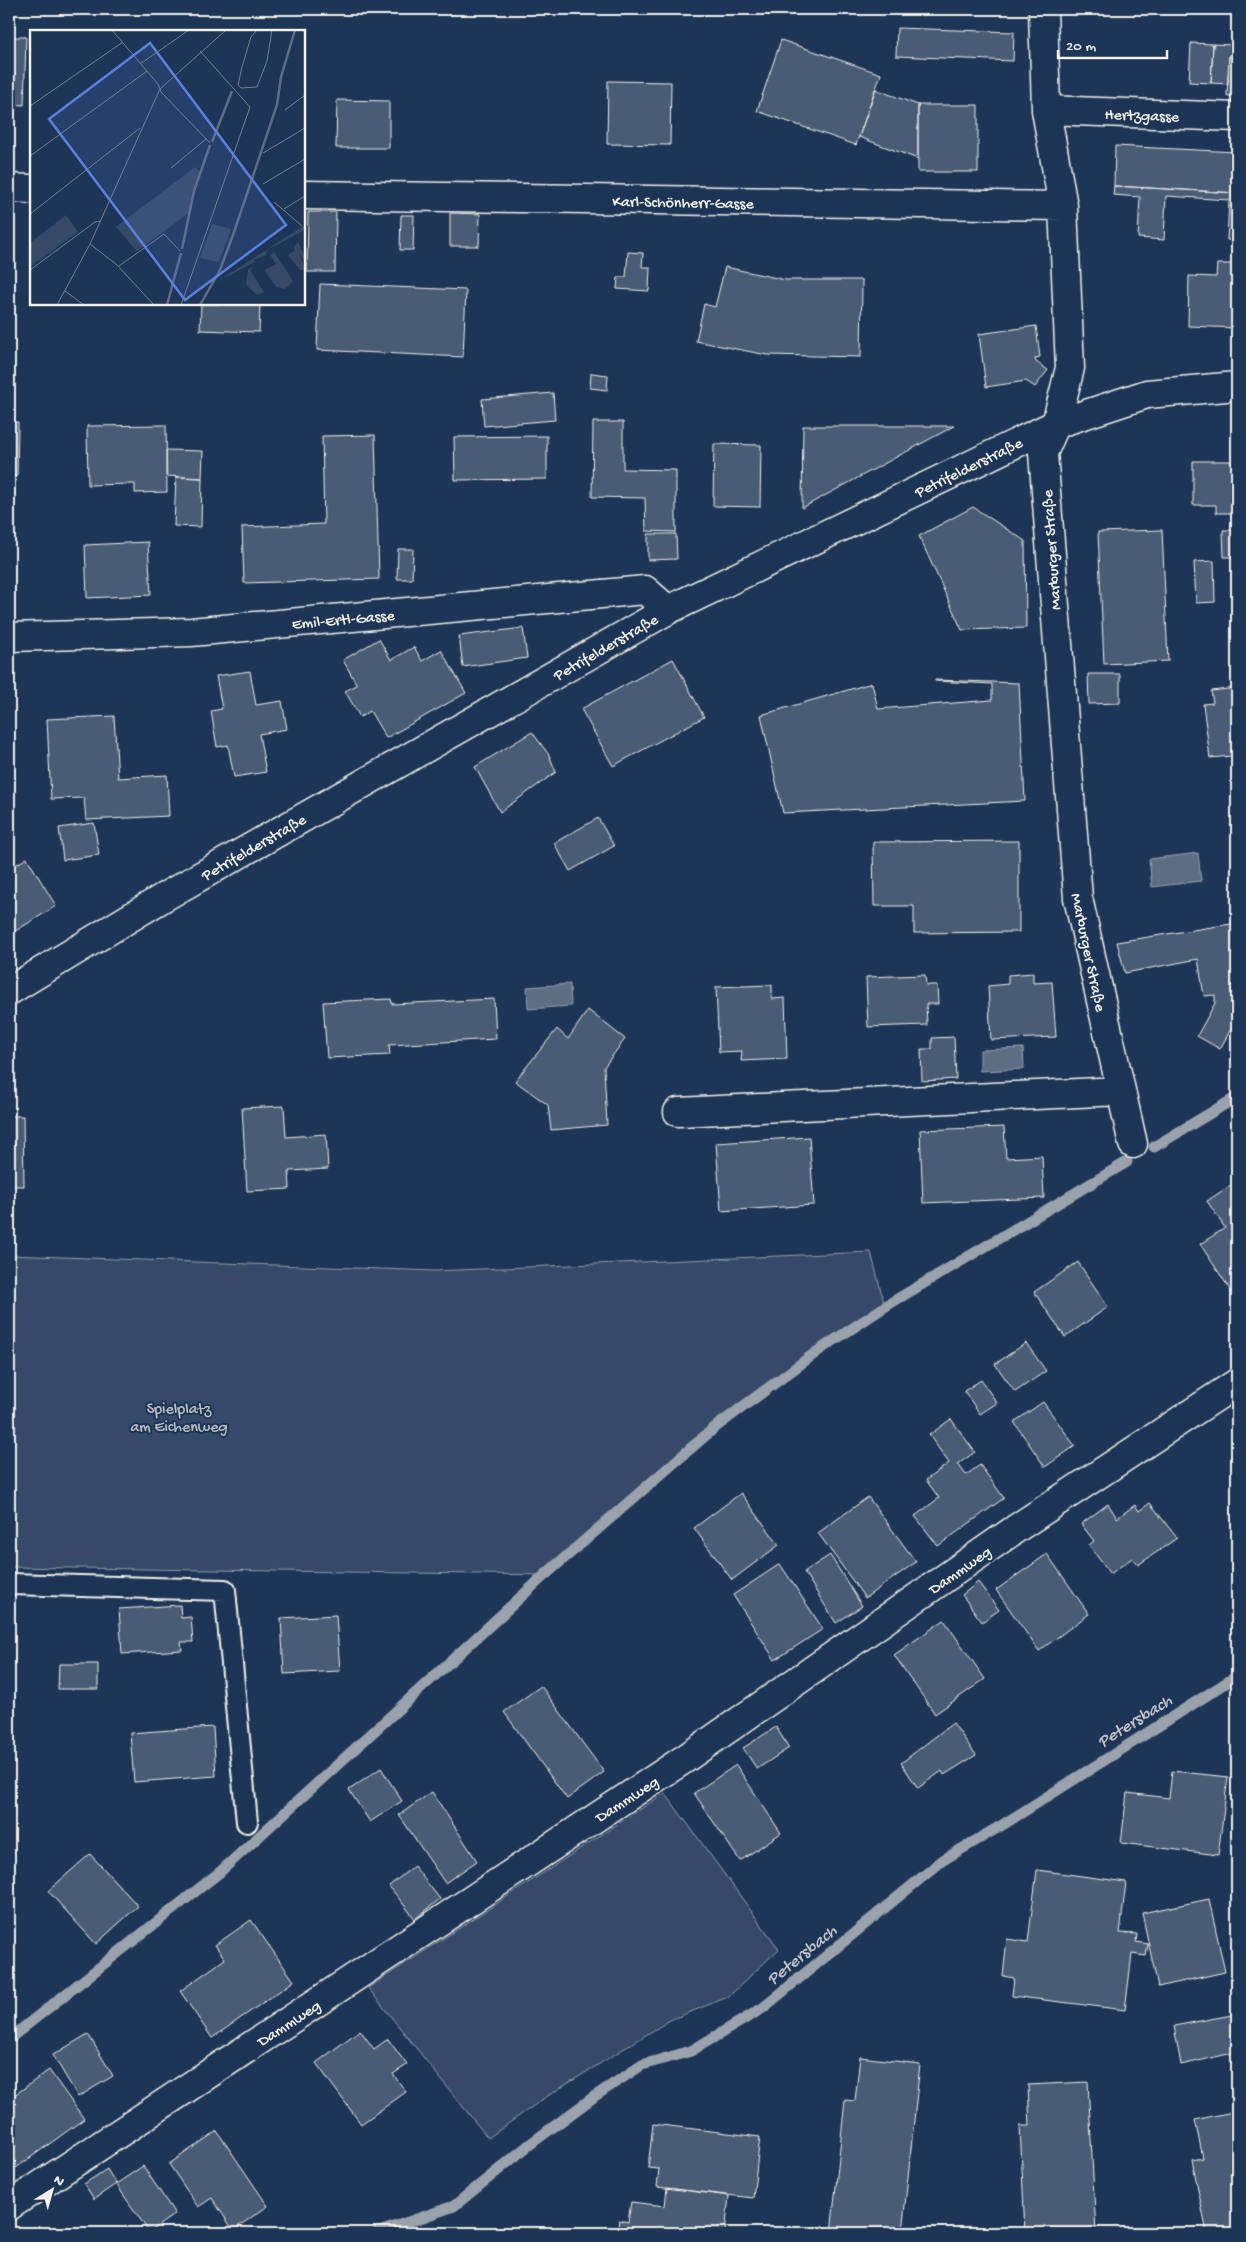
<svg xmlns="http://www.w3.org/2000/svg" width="1246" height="2242" font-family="'Gochi Hand',sans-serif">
  <rect width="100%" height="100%" fill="#1d3557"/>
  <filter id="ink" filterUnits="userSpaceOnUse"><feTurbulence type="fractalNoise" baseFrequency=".02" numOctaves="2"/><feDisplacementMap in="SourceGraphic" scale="10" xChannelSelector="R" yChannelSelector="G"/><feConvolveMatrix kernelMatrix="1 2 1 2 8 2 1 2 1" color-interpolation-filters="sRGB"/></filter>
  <g filter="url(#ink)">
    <path fill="#354a67" stroke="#949ea8" d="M 871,1252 L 885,1307 L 818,1351 L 713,1429 L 545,1575 L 9,1567 L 9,1255 L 435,1271 Z
      M 665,1793 L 779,1949 L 728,1997 L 670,2020 L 546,2097 L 488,2138 L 368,1988 Z"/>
    <path fill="#5e6d82" stroke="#9aa2ab" d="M 1198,853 L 1201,881 L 1152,887 L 1149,859 Z
      M 570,984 L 571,1006 L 528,1009 L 527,987 Z
      M 1023,1048 L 1024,1069 L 980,1071 L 980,1050 Z"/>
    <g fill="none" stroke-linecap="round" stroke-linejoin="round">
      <path stroke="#9aa2ab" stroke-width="11" d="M 1154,1147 L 1237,1097
        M 9,2039 L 220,1872 L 545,1575 L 713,1429 L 818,1351 L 889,1304 L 1127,1162
        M 377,2233 L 454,2206 L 529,2145 L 595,2096 L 642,2065 L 691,2051 L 763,2008 L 943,1860 L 1004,1824 L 1237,1676"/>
    </g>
    <path fill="#485b74" stroke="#f4f1e8" d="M 419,9 L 455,9 L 455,14 L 418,12 Z
      M 897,28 L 1014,32 L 1013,61 L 896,56 Z
      M 9,37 L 26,37 L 24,105 L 9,104 Z
      M 781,40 L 881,74 L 856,145 L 757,111 Z
      M 1191,43 L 1213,44 L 1211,83 L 1189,82 Z
      M 1213,44 L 1232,45 L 1232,56 L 1229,56 L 1228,84 L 1211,83 Z
      M 1229,56 L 1237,57 L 1237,96 L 1227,96 Z
      M 608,81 L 671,82 L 670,145 L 607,144 Z
      M 875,89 L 918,105 L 918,159 L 859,137 Z
      M 337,100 L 389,101 L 389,148 L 336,148 Z
      M 918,105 L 978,105 L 978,172 L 918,172 Z
      M 1115,146 L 1237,152 L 1237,193 L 1114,186 Z
      M 1114,186 L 1237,193 L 1237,241 L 1227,240 L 1229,200 L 1166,196 L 1164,240 L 1138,238 L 1140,197 L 1113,195 Z
      M 308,212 L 336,212 L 335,272 L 307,272 Z
      M 450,213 L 480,214 L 479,246 L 450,246 Z
      M 401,215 L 414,215 L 413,250 L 400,250 Z
      M 628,252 L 643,253 L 642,267 L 650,267 L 649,291 L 617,289 L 618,277 L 626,277 Z
      M 1217,264 L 1237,264 L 1237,328 L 1188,326 L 1189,276 L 1216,277 Z
      M 725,267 L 786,280 L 862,280 L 861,357 L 767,355 L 696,341 L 704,304 L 715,307 Z
      M 320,284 L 466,290 L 463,357 L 317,350 Z
      M 201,304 L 260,304 L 259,332 L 200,330 Z
      M 1036,326 L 1040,357 L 1035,358 L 1036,362 L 1048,370 L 1035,387 L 1026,381 L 986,387 L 979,334 Z
      M 591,373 L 608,375 L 607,390 L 590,388 Z
      M 553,393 L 555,420 L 484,426 L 482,399 Z
      M 9,422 L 18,422 L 17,476 L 9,476 Z
      M 593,422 L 623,422 L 623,469 L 676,470 L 676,532 L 646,531 L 645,498 L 592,497 Z
      M 166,425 L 167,492 L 135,493 L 135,484 L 88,485 L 87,426 Z
      M 803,426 L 954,426 L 802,508 Z
      M 375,435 L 379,579 L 244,583 L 242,527 L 324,524 L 322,436 Z
      M 547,436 L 547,479 L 455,480 L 454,437 Z
      M 714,444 L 761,445 L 760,507 L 713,506 Z
      M 166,450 L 203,451 L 202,478 L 166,476 Z
      M 1193,461 L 1237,461 L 1236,513 L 1216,513 L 1216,505 L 1193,505 Z
      M 176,477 L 202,478 L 201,527 L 174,526 Z
      M 973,507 L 1025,541 L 1026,628 L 962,630 L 919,536 Z
      M 1162,530 L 1168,661 L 1104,664 L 1098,532 Z
      M 1223,530 L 1237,530 L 1237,557 L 1224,557 Z
      M 648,534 L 676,534 L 677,559 L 648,560 Z
      M 9,541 L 10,541 L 9,616 Z
      M 148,542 L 151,595 L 87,598 L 85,545 Z
      M 398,549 L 413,549 L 412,579 L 397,579 Z
      M 1214,561 L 1215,602 L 1196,603 L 1194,562 Z
      M 523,628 L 527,658 L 463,667 L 459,636 Z
      M 379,639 L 391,660 L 414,647 L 422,661 L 441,650 L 466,693 L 386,738 L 370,711 L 360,717 L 345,691 L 357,685 L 343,660 Z
      M 673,659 L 704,717 L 613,766 L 581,709 Z
      M 250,671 L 256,705 L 282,701 L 287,729 L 259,734 L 266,772 L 234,777 L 228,745 L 217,747 L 211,711 L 222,709 L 216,676 Z
      M 1088,674 L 1120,674 L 1120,703 L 1089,704 Z
      M 935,680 L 1019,683 L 1025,801 L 783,813 L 761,715 L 872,683 L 878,709 L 992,700 L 992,684 L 935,681 Z
      M 1237,688 L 1237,799 L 1232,756 L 1210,758 L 1203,704 L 1213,703 L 1211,691 Z
      M 114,716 L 118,778 L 167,775 L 169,816 L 86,820 L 84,798 L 51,799 L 47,719 Z
      M 532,732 L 549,755 L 556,772 L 500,812 L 475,767 Z
      M 598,818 L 614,846 L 570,871 L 554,843 Z
      M 94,823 L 99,855 L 63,860 L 59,828 Z
      M 1019,841 L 1019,932 L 914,933 L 914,906 L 874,906 L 873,842 Z
      M 27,858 L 56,906 L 9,935 L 9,869 Z
      M 1237,923 L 1237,1018 L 1220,1049 L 1197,1036 L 1215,1003 L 1215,995 L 1204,996 L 1198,959 L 1125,973 L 1117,942 Z
      M 1033,973 L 1033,983 L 1052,982 L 1056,1037 L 991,1040 L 988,986 L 1008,984 L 1008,975 Z
      M 925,975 L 926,985 L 937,985 L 938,1004 L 926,1004 L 927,1025 L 868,1027 L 866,977 Z
      M 772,985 L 772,999 L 785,998 L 787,1059 L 741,1061 L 742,1051 L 719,1052 L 716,987 Z
      M 391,999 L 392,1004 L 494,999 L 496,1039 L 389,1045 L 390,1055 L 327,1058 L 323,1002 Z
      M 588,1010 L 625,1039 L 604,1067 L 607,1125 L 551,1130 L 548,1105 L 515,1081 L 557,1029 L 568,1039 Z
      M 954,1037 L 956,1079 L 922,1081 L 921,1049 L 932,1049 L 932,1038 Z
      M 284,1106 L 286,1137 L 326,1134 L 328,1169 L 289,1171 L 290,1189 L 247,1191 L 242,1108 Z
      M 9,1116 L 23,1116 L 24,1186 L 9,1186 Z
      M 1004,1127 L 1006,1158 L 1042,1156 L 1044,1198 L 923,1203 L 920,1130 Z
      M 809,1137 L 814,1205 L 721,1211 L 716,1143 Z
      M 1237,1181 L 1237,1300 L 1200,1244 L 1225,1228 L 1207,1201 Z
      M 1078,1262 L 1108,1307 L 1065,1337 L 1034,1292 Z
      M 1026,1343 L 1046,1371 L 1015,1392 L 995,1364 Z
      M 981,1380 L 997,1403 L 980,1414 L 964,1391 Z
      M 1043,1402 L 1075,1446 L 1045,1467 L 1014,1422 Z
      M 951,1419 L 975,1452 L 958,1464 L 966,1475 L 980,1465 L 1004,1498 L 938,1546 L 915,1516 L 939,1498 L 926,1480 L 949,1463 L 929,1435 Z
      M 741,1493 L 779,1545 L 732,1580 L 694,1528 Z
      M 868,1497 L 916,1562 L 865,1598 L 818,1533 Z
      M 1150,1503 L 1177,1538 L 1138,1565 L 1132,1558 L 1110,1574 L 1089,1545 L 1094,1541 L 1081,1524 L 1108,1504 L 1117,1518 L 1135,1505 L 1139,1511 Z
      M 1047,1554 L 1089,1614 L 1039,1651 L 996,1590 Z
      M 830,1555 L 862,1606 L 836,1623 L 804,1572 Z
      M 780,1564 L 823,1629 L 775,1660 L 733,1595 Z
      M 978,1582 L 999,1610 L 982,1622 L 962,1595 Z
      M 180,1605 L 181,1618 L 191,1617 L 193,1642 L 181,1642 L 182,1650 L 122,1654 L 119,1609 Z
      M 336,1615 L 340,1671 L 284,1674 L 281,1618 Z
      M 944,1620 L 985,1679 L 935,1714 L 894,1655 Z
      M 59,1664 L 98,1664 L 98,1689 L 58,1689 Z
      M 541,1686 L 604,1772 L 567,1799 L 504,1712 Z
      M 953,1723 L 976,1755 L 944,1775 L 942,1771 L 918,1788 L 901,1763 Z
      M 213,1727 L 216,1776 L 134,1782 L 130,1733 Z
      M 776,1727 L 789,1748 L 757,1769 L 743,1748 Z
      M 736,1765 L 781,1833 L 740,1861 L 694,1793 Z
      M 381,1768 L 402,1801 L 370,1822 L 349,1790 Z
      M 1172,1771 L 1228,1777 L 1218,1855 L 1121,1843 L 1127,1793 L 1169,1798 Z
      M 432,1792 L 477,1861 L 445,1883 L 399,1815 Z
      M 90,1854 L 138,1906 L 96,1944 L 48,1891 Z
      M 414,1866 L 440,1899 L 415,1919 L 389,1886 Z
      M 1037,1870 L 1126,1882 L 1120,1933 L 1137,1934 L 1136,1942 L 1148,1944 L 1146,1956 L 1132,1954 L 1125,2010 L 1012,1996 L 1014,1978 L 1003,1976 L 1007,1939 L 1028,1942 Z
      M 1209,1899 L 1225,1972 L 1158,1987 L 1142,1913 Z
      M 251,1920 L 294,1981 L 212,2038 L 180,1991 L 225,1959 L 215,1945 Z
      M 1237,2014 L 1237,2052 L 1181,2065 L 1174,2026 Z
      M 360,2030 L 374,2049 L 388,2039 L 407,2065 L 393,2074 L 406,2092 L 361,2124 L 316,2063 Z
      M 88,2034 L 113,2076 L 78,2097 L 53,2055 Z
      M 860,2057 L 920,2064 L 902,2233 L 831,2233 L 845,2100 L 855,2101 Z
      M 49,2070 L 84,2119 L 16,2168 L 9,2158 L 9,2099 Z
      M 1088,2082 L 1096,2233 L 1025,2233 L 1020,2126 L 1030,2126 L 1028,2085 Z
      M 1237,2111 L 1237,2233 L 1207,2233 L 1192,2160 L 1203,2158 L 1195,2120 Z
      M 653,2124 L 760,2137 L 753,2198 L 657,2187 L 659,2169 L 648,2168 Z
      M 217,2131 L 268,2206 L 233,2230 L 212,2198 L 198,2207 L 169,2164 Z
      M 143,2166 L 175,2214 L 149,2232 L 116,2184 Z
      M 107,2169 L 116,2184 L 94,2199 L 84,2184 Z
      M 667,2188 L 729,2196 L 725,2233 L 617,2233 L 619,2220 L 628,2222 L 631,2202 L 665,2206 Z"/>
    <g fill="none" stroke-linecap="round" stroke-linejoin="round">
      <g stroke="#f4f1e8" stroke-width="24">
        <path id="lane" d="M 9,1584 L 225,1590 L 247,1822"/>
      </g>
      <g stroke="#f4f1e8" stroke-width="31">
        <path id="street" d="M 1043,9 L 1046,110 L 1063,206 L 1070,368 L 1056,424 L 1043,453 L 1078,898 L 1133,1144
          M 1046,110 L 1237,117
          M 9,188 L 31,189
          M 304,195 L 1063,206
          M 9,637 L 191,632 L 645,590 L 668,610
          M 678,1112 L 1120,1091
          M 9,2206 L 686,1758 L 1017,1528 L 1237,1383"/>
      </g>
      <g stroke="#f4f1e8" stroke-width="31">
        <path id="secondary" d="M 9,991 L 164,897 L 668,610 L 1056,424 L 1147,394 L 1237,386"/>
      </g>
      <use href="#lane" stroke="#1d3557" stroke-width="20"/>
      <use href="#street" stroke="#1d3557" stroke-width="28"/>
      <use href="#secondary" stroke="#1d3557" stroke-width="28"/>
    </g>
  </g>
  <g text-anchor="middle" stroke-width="4" stroke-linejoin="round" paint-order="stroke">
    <g font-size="16" fill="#f4f1e8" stroke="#1d3557">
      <text transform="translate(1142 114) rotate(2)" y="6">Hertzgasse</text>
      <text transform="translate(683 201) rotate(1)" y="6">Karl-Schönherr-Gasse</text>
      <text transform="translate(968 466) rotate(-26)" y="6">Petrifelderstraße</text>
      <text transform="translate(1050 550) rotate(-94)" y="6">Marburger Straße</text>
      <text transform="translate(343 618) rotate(-5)" y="6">Emil-Ertl-Gasse</text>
      <text transform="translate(605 646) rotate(-30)" y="6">Petrifelderstraße</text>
      <text transform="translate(253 846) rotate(-30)" y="6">Petrifelderstraße</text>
      <text transform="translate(1090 952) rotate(78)" y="6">Marburger Straße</text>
      <text transform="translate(959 1569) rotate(-35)" y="6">Dammweg</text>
      <text transform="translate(626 1798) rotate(-33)" y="6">Dammweg</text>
      <text transform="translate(288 2022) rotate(-33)" y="6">Dammweg</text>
    </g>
    <g font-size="16" fill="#bbbfc1" stroke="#1d3557">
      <text x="179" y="1413">Spielplatz<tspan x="179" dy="18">am Eichenweg</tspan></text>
    </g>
    <g font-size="18" font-style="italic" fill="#c0c3c4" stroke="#1d3557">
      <text transform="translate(1134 1720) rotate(-32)" y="6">Petersbach</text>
      <text transform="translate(801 1954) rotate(-39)" y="6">Petersbach</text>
    </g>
  </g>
  <g transform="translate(30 30)">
    <rect width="275" height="275" fill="#1d3557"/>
    <path d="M 165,137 L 170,141 L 159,183 L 107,221 L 86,197 ZM 36,185 L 48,202 L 0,237 L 0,213 ZM 182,194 L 201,199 L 189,232 L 170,228 ZM 275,195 L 273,201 L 237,220 L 236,225 L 224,230 L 225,232 L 185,253 ZM 268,212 L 275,226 L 275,233 L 269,222 L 275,240 L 270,240 L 258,225 L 265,220 L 264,217 ZM 244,222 L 263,251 L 255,259 L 246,257 L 234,240 L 246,234 L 240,225 ZM 225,235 L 220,240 L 234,262 L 227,265 L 216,255 L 218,240 Z" fill="#354a67"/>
    <path fill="none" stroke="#5e6d82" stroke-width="2.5" d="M 182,112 L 202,61M 152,219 L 164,161 L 180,115M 137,275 L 151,223M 170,275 L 190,240 L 203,205 L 247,75 L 251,47 L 265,0"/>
    <path fill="none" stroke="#738091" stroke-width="1" d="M 82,0 L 128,54 L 131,62 L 180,113M 227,0 L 221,7 L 212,37 L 208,55 L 211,58 L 227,57 L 237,31 L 242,0M 110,34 L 159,0M 0,76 L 93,12M 255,80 L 275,65M 233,123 L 275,98M 0,126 L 117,41M 141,138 L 176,109M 233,154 L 275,129M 244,172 L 272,196M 254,179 L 275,166M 0,184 L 110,98M 60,214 L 87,235 L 124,275M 89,236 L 134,204 L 150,221M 0,240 L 65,192 L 71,191M 35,261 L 54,275M 27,275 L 60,214 L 130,59 L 196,0M 151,275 L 220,77 L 170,21"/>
    <path fill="#5e7fdd" fill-opacity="0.15" stroke="#5e7fdd" stroke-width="2.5" d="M 120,13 L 256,195 L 155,270 L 19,89 Z"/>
    <rect width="275" height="275" fill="none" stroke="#f4f1e8" stroke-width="2.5"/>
  </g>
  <rect width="1246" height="2242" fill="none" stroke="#1d3557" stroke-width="30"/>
  <rect x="15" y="15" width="1216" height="2212" fill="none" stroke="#f4f1e8" stroke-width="2" filter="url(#ink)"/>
  <g transform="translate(52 2190) rotate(37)" stroke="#1d3557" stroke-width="4" paint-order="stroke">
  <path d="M0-4L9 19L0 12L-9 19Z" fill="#f4f1e8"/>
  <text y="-8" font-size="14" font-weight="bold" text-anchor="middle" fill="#f4f1e8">N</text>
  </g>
  <path d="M1058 50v8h109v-8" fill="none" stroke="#f4f1e8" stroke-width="2.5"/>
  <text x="1066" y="50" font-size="15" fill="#f4f1e8" stroke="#1d3557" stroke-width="4" paint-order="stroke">20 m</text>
</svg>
